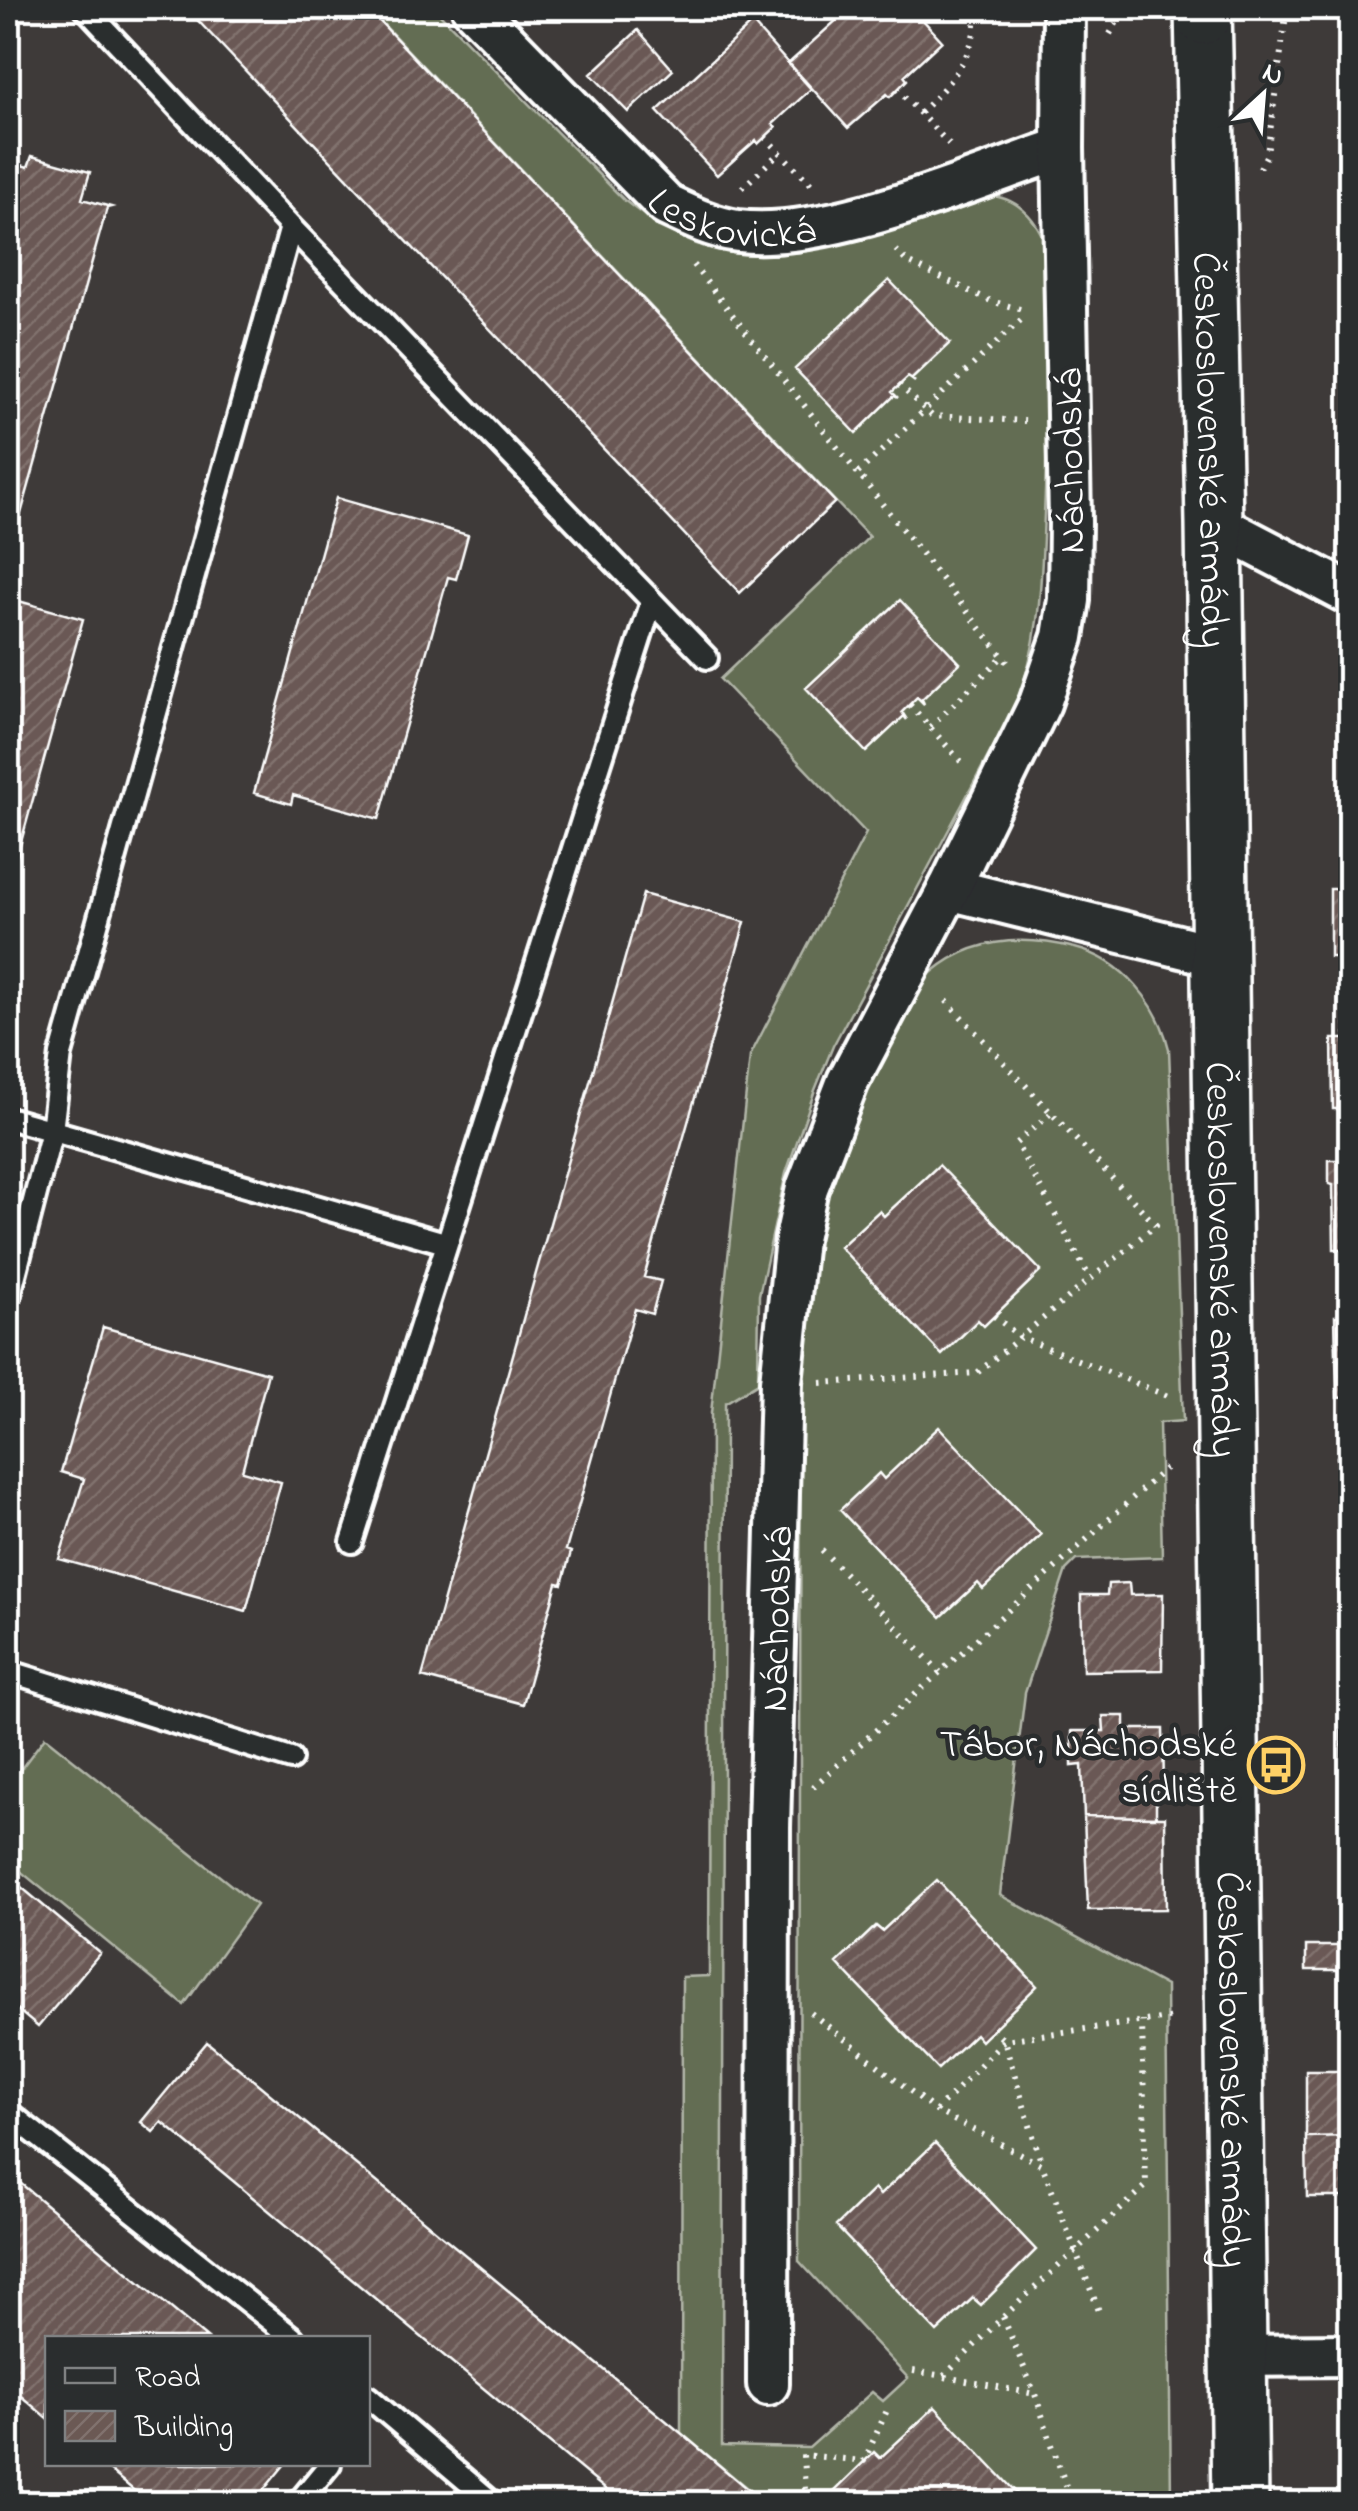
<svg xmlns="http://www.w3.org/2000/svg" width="1358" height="2511" font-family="'Indie Flower',sans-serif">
  <defs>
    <pattern id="building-hatch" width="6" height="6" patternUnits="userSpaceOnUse" patternTransform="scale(2.5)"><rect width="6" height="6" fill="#6b5954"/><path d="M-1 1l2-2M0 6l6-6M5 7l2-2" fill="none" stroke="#81726e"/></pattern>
  </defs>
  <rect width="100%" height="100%" fill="#3e3a39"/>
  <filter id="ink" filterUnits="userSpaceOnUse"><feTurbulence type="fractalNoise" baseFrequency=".01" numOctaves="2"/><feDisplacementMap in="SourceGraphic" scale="20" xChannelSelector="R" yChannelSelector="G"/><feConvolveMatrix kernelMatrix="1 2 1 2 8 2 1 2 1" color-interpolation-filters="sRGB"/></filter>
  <g filter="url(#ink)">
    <path fill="#646d53" stroke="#b2b6a9" stroke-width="2.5" d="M 368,8 L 434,8 L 624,200 C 667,234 706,256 763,255 C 817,255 869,234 920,219 C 935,215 947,204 962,200 C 1014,183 1043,221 1052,266 C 1050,349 1048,432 1044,514 C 1041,581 1041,641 1016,704 L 833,1046 L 815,1090 L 786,1173 L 759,1295 L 758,1383 L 725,1403 L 722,2446 L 809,2448 L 872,2392 L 883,2401 L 908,2378 L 799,2261 L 801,1280 C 813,1206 874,1020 931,973 C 973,937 1024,935 1075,948 C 1123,960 1158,1003 1169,1049 L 1183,1421 L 1159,1423 L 1162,1557 L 1076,1560 L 1066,1570 L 1025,1693 L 1000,1895 L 1166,1986 L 1171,2503 L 765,2503 L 681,2433 L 682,1977 L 709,1976 L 711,1413 L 750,1056 L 866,833 L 720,679 L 869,537 Z
      M 45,1737 L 256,1905 L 184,2005 L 8,1861 L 8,1786 Z"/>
    <path fill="url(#building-hatch)" stroke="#fff" stroke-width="2.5" d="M 186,8 L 367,8 L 835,502 L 740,593 Z
      M 850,8 L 912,8 L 942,41 L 904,76 L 907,80 L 890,97 L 887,94 L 848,128 L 789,63 Z
      M 752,23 L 811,89 L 773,124 L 776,127 L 758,144 L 756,140 L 717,175 L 657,111 Z
      M 638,30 L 673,70 L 628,112 L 591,74 Z
      M 32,156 L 90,172 L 82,199 L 111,207 L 107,208 L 8,560 L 8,177 L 11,162 L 28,167 Z
      M 889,280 L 950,343 L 912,379 L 915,382 L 908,377 L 892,392 L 898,398 L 894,396 L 856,433 L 795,369 Z
      M 336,498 L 468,535 L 456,579 L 448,577 L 379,819 L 293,795 L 291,804 L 254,793 Z
      M 8,598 L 83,619 L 8,889 Z
      M 900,600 L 960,663 L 922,699 L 924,704 L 917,697 L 902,712 L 907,720 L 904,716 L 866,752 L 806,688 Z
      M 1330,889 L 1350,889 L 1350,957 L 1330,957 Z
      M 643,894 L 745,922 L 644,1277 L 661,1281 L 652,1314 L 635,1309 L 566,1550 L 571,1552 L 562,1584 L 557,1583 L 523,1704 L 422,1677 Z
      M 1345,1024 L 1350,1024 L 1350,1109 L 1333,1109 L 1332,1039 L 1346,1039 Z
      M 1329,1160 L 1350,1160 L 1350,1249 L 1334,1249 L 1333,1185 L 1329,1184 Z
      M 939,1165 L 1041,1271 L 984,1326 L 978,1320 L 942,1355 L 840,1247 L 879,1211 L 884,1216 Z
      M 1335,1316 L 1350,1316 L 1350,1397 L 1337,1398 Z
      M 103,1327 L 268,1373 L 242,1471 L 281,1482 L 246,1611 L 59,1559 L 84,1479 L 61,1472 Z
      M 939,1427 L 1041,1535 L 983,1589 L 978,1583 L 941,1617 L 840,1510 L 879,1473 L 884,1479 Z
      M 1337,1457 L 1350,1457 L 1350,1541 L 1347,1541 L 1346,1528 L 1338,1528 Z
      M 1338,1580 L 1350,1580 L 1350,1651 L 1339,1651 Z
      M 1129,1583 L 1130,1595 L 1163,1594 L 1162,1670 L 1083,1671 L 1081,1595 L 1107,1595 L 1108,1584 Z
      M 1341,1713 L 1350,1713 L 1350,1786 L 1342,1786 Z
      M 1103,1716 L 1125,1716 L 1125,1729 L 1163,1729 L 1164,1790 L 1156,1789 L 1156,1817 L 1084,1816 L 1082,1765 L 1072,1766 L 1072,1731 L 1104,1731 Z
      M 1084,1816 L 1165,1817 L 1166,1909 L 1088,1910 Z
      M 8,1876 L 100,1953 L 38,2027 L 8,2002 Z
      M 937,1880 L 1037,1986 L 981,2041 L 975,2034 L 938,2069 L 837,1963 L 876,1926 L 882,1931 Z
      M 1306,1946 L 1350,1946 L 1350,1970 L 1306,1970 Z
      M 207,2042 L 681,2433 L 765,2504 L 623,2504 L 162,2122 L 153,2132 L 141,2122 Z
      M 1306,2071 L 1350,2071 L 1350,2136 L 1306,2137 Z
      M 1350,2136 L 1350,2197 L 1307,2197 L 1306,2137 Z
      M 935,2143 L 1036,2250 L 981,2305 L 973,2298 L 937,2332 L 836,2226 L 874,2189 L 880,2195 Z
      M 8,2173 L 207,2338 L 48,2338 L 48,2419 L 8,2385 Z
      M 935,2407 L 1027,2504 L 848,2504 L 835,2490 L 874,2452 L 880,2458 Z
      M 102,2464 L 285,2464 L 252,2504 L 150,2504 Z"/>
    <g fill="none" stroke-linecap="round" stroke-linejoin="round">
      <g stroke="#fff" stroke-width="28">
        <path id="service" d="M 85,8 L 291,227 L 707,658
          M 8,1118 L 445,1243
          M 8,1302 L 52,1131 L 61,1054 L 291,227
          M 352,1542 L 652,601
          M 8,1671 L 291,1759
          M 8,2112 L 293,2338
          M 368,2397 L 494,2504
          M 8,2495 L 17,2504
          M 297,2504 L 330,2464"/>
      </g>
      <g stroke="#fff" stroke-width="48">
        <g id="minor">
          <path id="s1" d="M 473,8 L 666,205 C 689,216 713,228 738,231 C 830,242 974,178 1063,148"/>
          <path d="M 1214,523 L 1350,594"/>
          <path d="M 949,889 L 1218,956"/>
          <path d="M 1238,2356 L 1350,2355"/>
          <path id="s2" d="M 768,2384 L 769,1827 L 781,1382 L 796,1239 L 807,1188 L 848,1081 L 949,889 L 1040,703 L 1063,637 L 1069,600 L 1070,522 L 1063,148 L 1064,8"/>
        </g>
      </g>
      <g stroke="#fff" stroke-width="62">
        <g id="secondary">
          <path id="s3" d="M 1203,8 L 1214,523 L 1240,2504"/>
        </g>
      </g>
      <g stroke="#fff" stroke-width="62">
        <path id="primary" d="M 1203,16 L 1205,8"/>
      </g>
      <path stroke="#fff" stroke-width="6" stroke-dasharray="2.5 8" stroke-linecap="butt" d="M 1110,34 L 1125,8
        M 897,89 L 950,145
        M 920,113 C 950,82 979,54 975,8
        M 765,137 L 811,184
        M 1260,168 L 1267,154 L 1287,8
        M 742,188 L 780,152
        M 896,250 L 906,261 L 991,301 L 1023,310
        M 693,265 L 1008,663
        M 899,385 L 932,416 L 1025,421
        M 858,473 L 1025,316
        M 910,705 L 964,765
        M 930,727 L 1003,656
        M 1050,1114 L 1016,1143 L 1090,1278
        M 994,1316 L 1020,1337 L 1168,1396
        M 821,1383 L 977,1373 L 1156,1225 L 941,995
        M 822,1550 L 940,1672
        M 813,1787 L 1168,1466
        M 811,2013 L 936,2111 L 1042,2165 L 1101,2316
        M 992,2029 L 1004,2040 L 1042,2165
        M 936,2111 L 1004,2040 L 1175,2017
        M 1003,2317 L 1035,2394 L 1072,2504
        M 913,2371 L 944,2376 L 1003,2317 L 1146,2186 L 1142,2021
        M 945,2377 L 1035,2394
        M 820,2504 L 805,2489 L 803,2455 L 864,2461 L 888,2408"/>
      <use href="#service" stroke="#2a2d2e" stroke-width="20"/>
      <use href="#minor" stroke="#2a2d2e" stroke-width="40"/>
      <use href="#secondary" stroke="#2a2d2e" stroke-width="55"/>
      <use href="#primary" stroke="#2a2d2e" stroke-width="55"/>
    </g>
  </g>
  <defs>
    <g id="bus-ring" transform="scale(2.875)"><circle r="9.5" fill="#2a2d2e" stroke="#ffd166" stroke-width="1.5"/><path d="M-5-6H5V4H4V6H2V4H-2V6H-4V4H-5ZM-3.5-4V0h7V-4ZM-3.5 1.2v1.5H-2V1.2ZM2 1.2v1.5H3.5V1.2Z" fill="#ffd166"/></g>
  </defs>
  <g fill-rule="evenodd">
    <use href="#bus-ring" x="1276" y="1765"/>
  </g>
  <g text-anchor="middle" stroke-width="9" stroke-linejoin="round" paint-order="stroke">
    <g font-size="40" fill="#fff" stroke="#2a2d2e">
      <text dy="14" stroke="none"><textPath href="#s1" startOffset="345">Leskovická</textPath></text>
      <text dy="14" stroke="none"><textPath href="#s3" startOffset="442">Československé armády</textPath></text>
      <text transform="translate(1068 461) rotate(-91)" y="14">Náchodská</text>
      <text dy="14" stroke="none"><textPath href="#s3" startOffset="1252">Československé armády</textPath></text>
      <text dy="14" stroke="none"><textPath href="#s2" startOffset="765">Náchodská</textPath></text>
      <text dy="14" stroke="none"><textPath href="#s3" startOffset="2062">Československé armády</textPath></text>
    </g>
    <g font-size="40" fill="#fff" stroke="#2a2d2e" text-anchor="end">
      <text x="1237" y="1756">Tábor, Náchodské<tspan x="1237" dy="46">sídliště</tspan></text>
    </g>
  </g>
  <rect width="1358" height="2511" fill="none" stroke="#2a2d2e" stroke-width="40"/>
  <rect x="20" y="20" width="1318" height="2471" fill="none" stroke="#fff" stroke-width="4" filter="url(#ink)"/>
  <rect x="45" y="2336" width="325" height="130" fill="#2a2d2e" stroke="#7f8182" stroke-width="2.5"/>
  <rect x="65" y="2368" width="50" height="15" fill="#2a2d2e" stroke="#7f8182" stroke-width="2.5"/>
  <text x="135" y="2386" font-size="30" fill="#ffffff">Road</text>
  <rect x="65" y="2411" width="50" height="30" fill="url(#building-hatch)" stroke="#7f8182" stroke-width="2.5"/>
  <text x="135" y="2436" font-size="30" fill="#ffffff">Building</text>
  <g transform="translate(1263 95) rotate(26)" stroke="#2a2d2e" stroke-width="8" paint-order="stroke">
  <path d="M0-8L18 38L0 25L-18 38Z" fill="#ffffff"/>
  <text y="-15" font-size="28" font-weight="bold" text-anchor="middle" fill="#ffffff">N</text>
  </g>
</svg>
